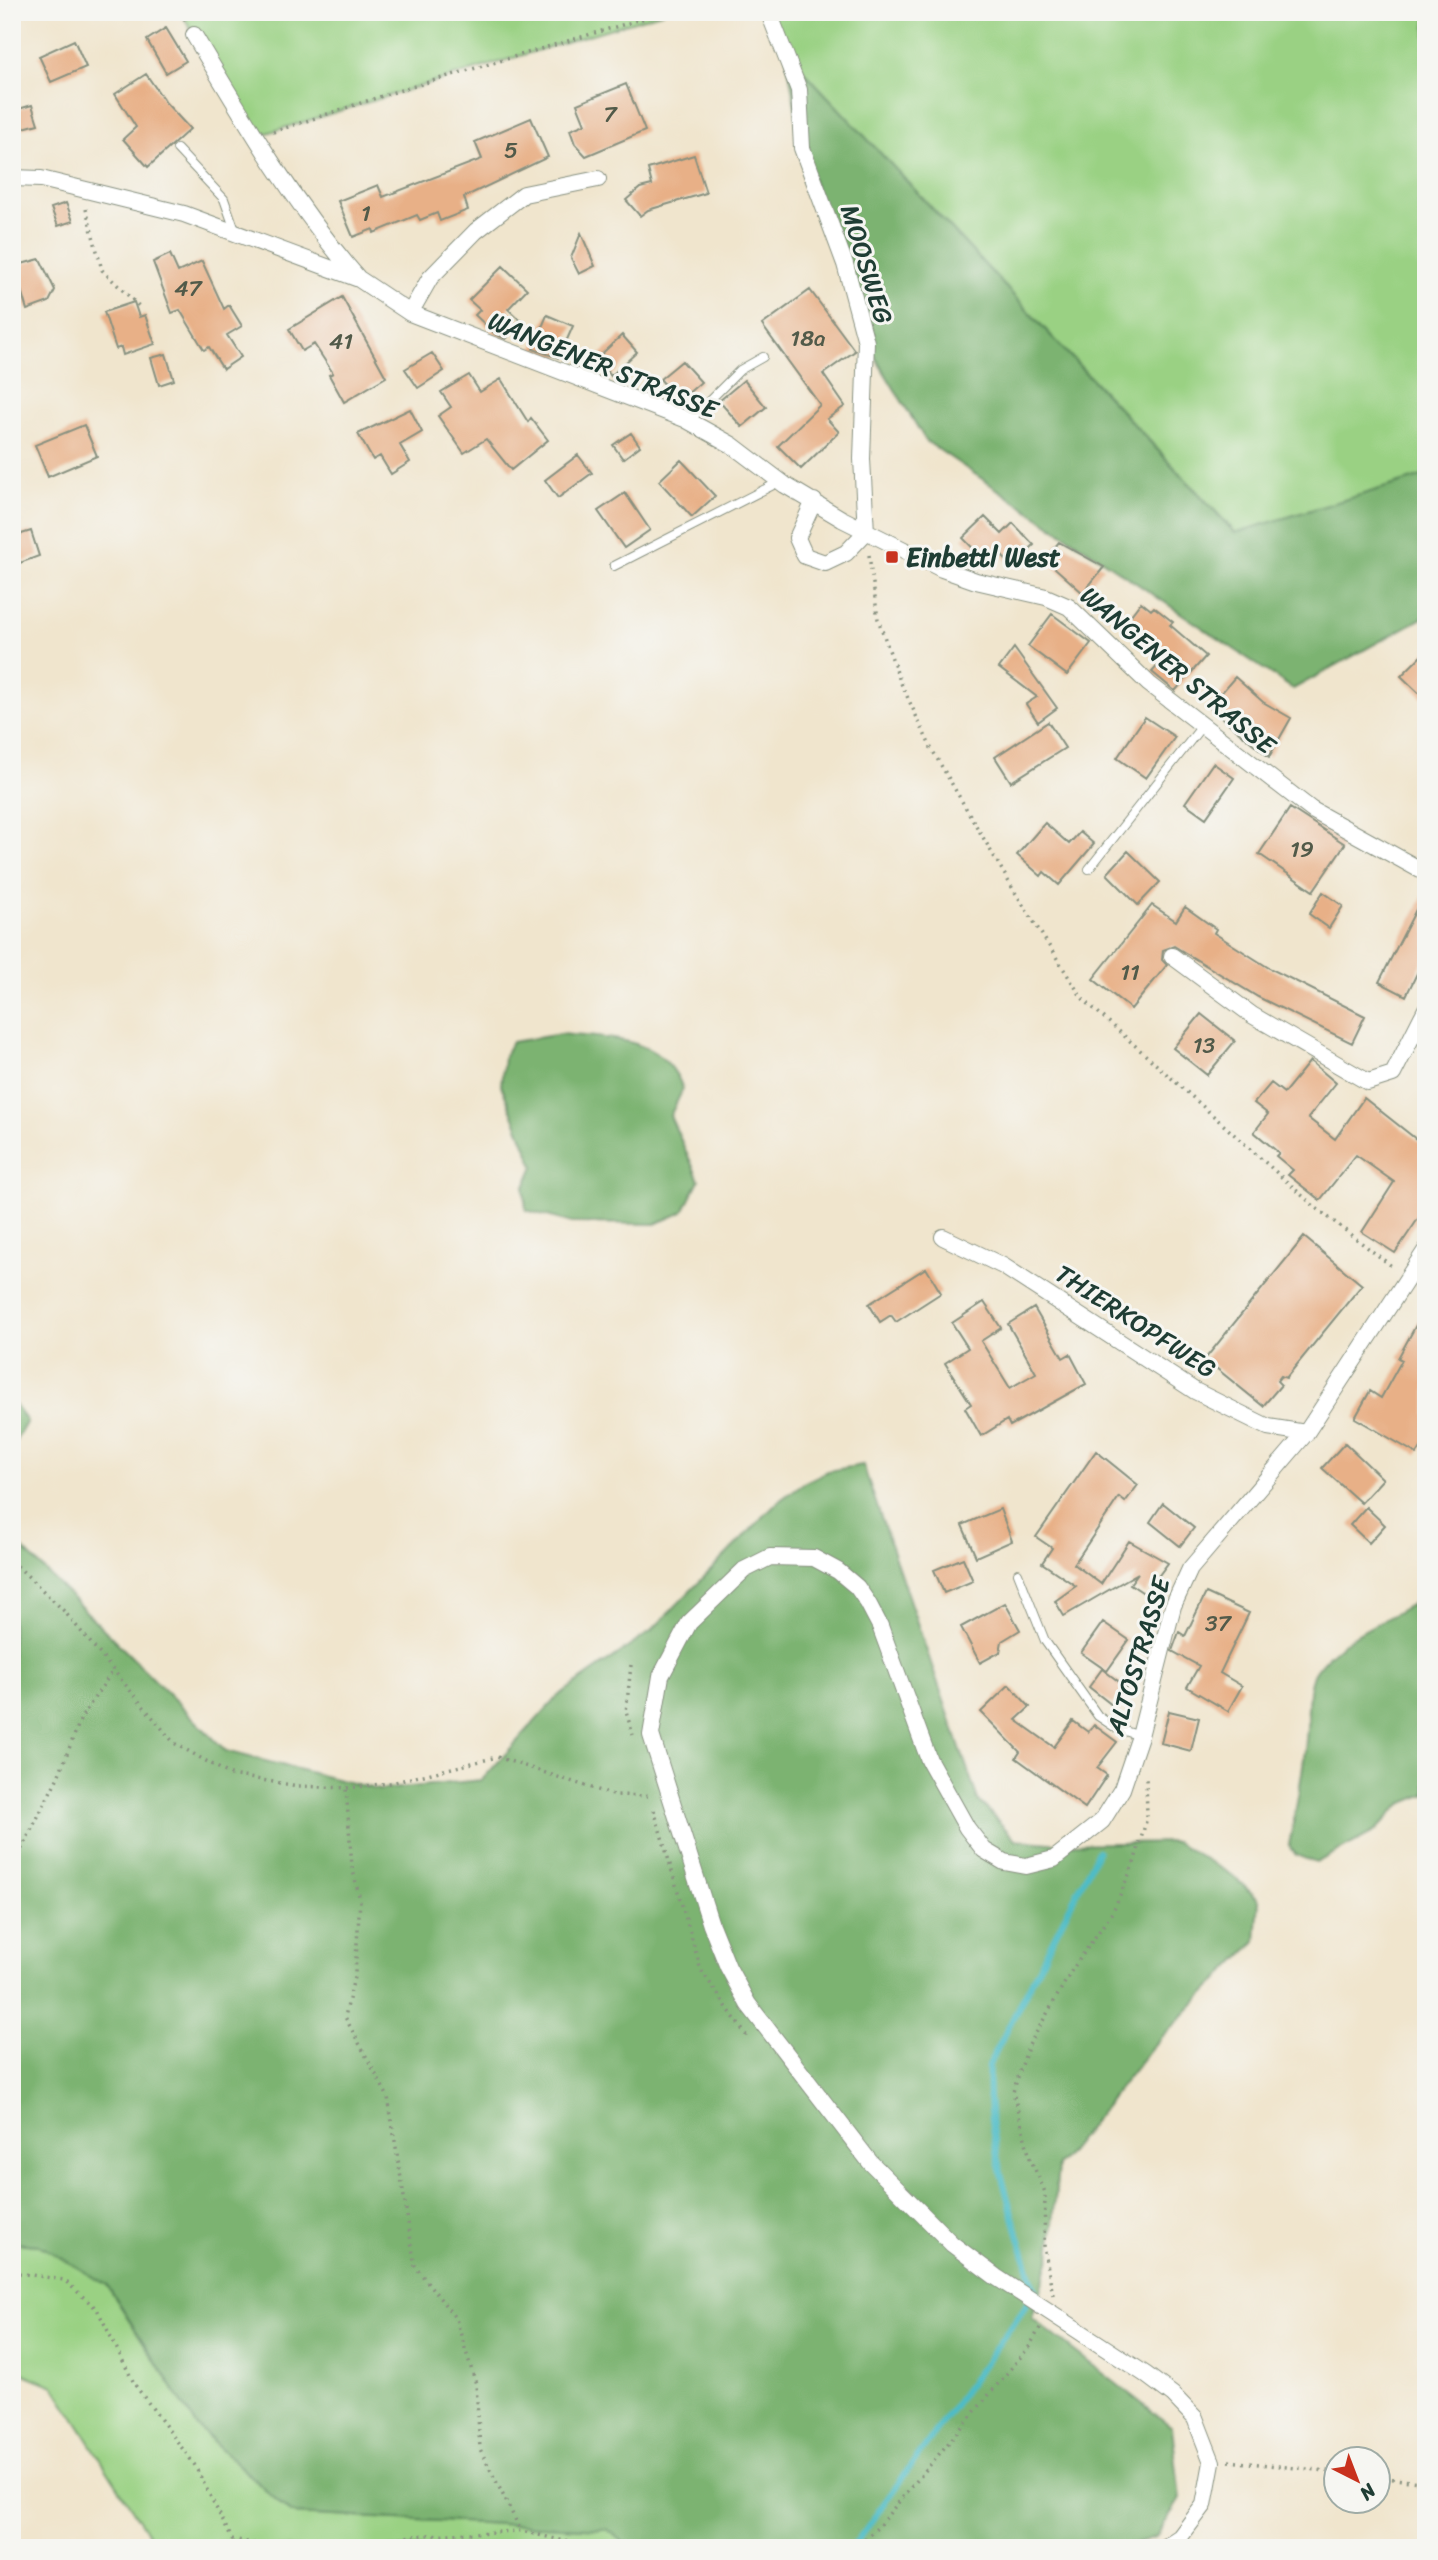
<svg xmlns="http://www.w3.org/2000/svg" width="1438" height="2560" font-family="Sriracha,sans-serif">
  <rect width="100%" height="100%" fill="#f6f6f2"/>
  <filter id="ink" filterUnits="userSpaceOnUse"><feTurbulence type="fractalNoise" baseFrequency=".0143" numOctaves="2"/><feDisplacementMap in="SourceGraphic" scale="14" xChannelSelector="R" yChannelSelector="G"/><feConvolveMatrix kernelMatrix="1 2 1 2 8 2 1 2 1" color-interpolation-filters="sRGB"/></filter>
  <filter id="wash" filterUnits="userSpaceOnUse"><feTurbulence type="fractalNoise" baseFrequency=".00686" numOctaves="4" result="noise"/><feDisplacementMap in="SourceGraphic" scale="28" xChannelSelector="R" yChannelSelector="G"/><feGaussianBlur stdDeviation="1.57" result="paint"/><feColorMatrix in="noise" values="0 0 0 0 0 0 0 0 0 0 0 0 0 0 0 0 0 1.4 0 .05"/><feComposite in="paint" operator="in"/></filter>
  <g filter="url(#wash)">
    <rect width="100%" height="100%" fill="#f0e5cd"/>
    <path fill="#9ad183" stroke="#5c875c" stroke-width="2" d="M 181,12 L 664,12 L 254,137 Z
      M 767,12 L 1426,12 L 1426,475 L 1236,533 L 786,52 Z
      M 12,2243 L 39,2245 L 107,2285 L 197,2426 L 291,2514 L 606,2529 L 631,2548 L 157,2548 L 54,2386 L 12,2369 Z"/>
    <path fill="#7bb371" stroke="#4d7852" stroke-width="2" d="M 786,52 L 1235,533 L 1426,475 L 1426,616 L 1293,689 L 926,441 L 866,342 L 802,148 Z
      M 561,1034 C 609,1039 664,1035 683,1089 L 670,1116 L 699,1180 L 683,1212 L 655,1224 L 572,1223 L 526,1210 L 524,1189 L 534,1166 L 501,1085 L 504,1057 L 512,1042 Z
      M 12,1401 L 27,1421 L 12,1447 Z
      M 863,1465 L 978,1800 L 1016,1840 L 1062,1844 L 1176,1842 L 1232,1875 L 1259,1900 L 1256,1941 L 1152,2047 L 1058,2166 L 1050,2258 L 1032,2318 L 1172,2427 L 1180,2499 L 1156,2537 L 1120,2548 L 631,2548 L 606,2529 L 291,2514 L 197,2426 L 107,2285 L 39,2245 L 12,2243 L 12,1538 L 226,1751 L 379,1790 L 482,1780 L 558,1696 L 650,1632 L 779,1501 L 805,1482 L 828,1471 Z
      M 1426,1595 L 1426,1794 L 1401,1804 L 1374,1832 L 1316,1863 L 1296,1855 L 1289,1845 C 1298,1798 1307,1754 1308,1707 C 1309,1695 1308,1681 1316,1670 C 1342,1634 1391,1620 1426,1595 Z"/>
    <g fill="none" stroke-linecap="round" stroke-linejoin="round">
      <path stroke="#4ebcc7" stroke-width="6" d="M 1035,2291 C 1015,2218 984,2142 989,2065 L 1098,1851
        M 852,2548 L 1027,2304"/>
    </g>
    <g id="blocks">
      <path fill="#e8b087" d="M 166,28 L 186,61 L 166,73 L 147,40 Z
        M 74,40 L 86,67 L 51,82 L 39,56 Z
        M 146,74 L 166,103 L 190,129 L 148,167 L 123,139 L 136,127 L 115,94 Z
        M 626,84 L 645,131 L 586,156 L 575,144 L 570,130 L 585,124 L 577,104 Z
        M 32,105 L 38,124 L 16,130 L 12,111 Z
        M 531,118 L 548,157 L 464,197 L 468,210 L 440,221 L 437,213 L 420,220 L 417,215 L 374,233 L 373,229 L 353,237 L 338,201 L 378,185 L 383,197 L 482,159 L 475,142 Z
        M 694,155 L 706,193 L 648,210 L 640,216 L 626,200 L 640,188 L 652,185 L 648,169 Z
        M 66,203 L 73,221 L 58,226 L 51,208 Z
        M 581,233 L 595,266 L 579,274 L 571,258 Z
        M 170,254 L 178,272 L 202,261 L 224,309 L 229,305 L 242,326 L 227,335 L 241,357 L 223,369 L 209,347 L 204,350 L 180,310 L 172,313 L 153,262 Z
        M 40,259 L 55,290 L 49,302 L 27,310 L 14,266 Z
        M 503,266 L 527,289 L 508,309 L 522,322 L 506,339 L 495,334 L 475,315 L 480,310 L 469,300 Z
        M 810,290 L 855,351 L 823,374 L 845,406 L 827,419 L 839,432 L 801,469 L 778,446 L 820,405 L 762,325 Z
        M 342,297 L 386,377 L 344,402 L 329,375 L 333,373 L 314,344 L 302,351 L 289,329 Z
        M 134,302 L 139,317 L 145,315 L 155,344 L 123,355 L 121,347 L 116,349 L 104,312 Z
        M 547,315 L 573,326 L 559,358 L 533,349 Z
        M 622,335 L 637,352 L 611,376 L 596,359 Z
        M 432,353 L 444,371 L 418,388 L 405,369 Z
        M 166,354 L 174,380 L 159,385 L 151,358 Z
        M 682,361 L 701,382 L 679,401 L 660,379 Z
        M 469,375 L 480,392 L 501,379 L 528,422 L 531,418 L 548,440 L 511,470 L 486,439 L 464,453 L 438,416 L 451,407 L 441,392 Z
        M 744,380 L 766,407 L 742,427 L 719,401 Z
        M 410,409 L 422,432 L 400,445 L 410,462 L 391,474 L 380,456 L 373,460 L 358,434 Z
        M 84,425 L 97,456 L 48,477 L 35,445 Z
        M 631,433 L 640,446 L 623,459 L 613,445 Z
        M 578,455 L 592,473 L 558,498 L 545,480 Z
        M 681,460 L 715,496 L 692,517 L 659,481 Z
        M 625,493 L 650,530 L 624,548 L 598,511 Z
        M 985,517 L 1002,534 L 1013,523 L 1034,545 L 1012,566 L 1001,555 L 990,566 L 963,538 Z
        M 31,531 L 39,556 L 20,563 L 12,537 Z
        M 1059,542 L 1104,567 L 1083,593 L 1045,559 Z
        M 1141,602 L 1151,610 L 1154,607 L 1173,622 L 1170,625 L 1206,656 L 1175,691 L 1152,672 L 1162,661 L 1121,628 Z
        M 1052,614 L 1091,643 L 1067,675 L 1028,646 Z
        M 1014,648 L 1057,708 L 1038,722 L 1026,704 L 1037,697 L 999,668 Z
        M 1426,651 L 1426,700 L 1401,676 Z
        M 1235,677 L 1263,702 L 1291,718 L 1269,757 L 1209,707 Z
        M 1145,717 L 1175,737 L 1146,778 L 1117,758 Z
        M 1048,722 L 1065,748 L 1011,782 L 995,757 Z
        M 1213,763 L 1234,778 L 1206,818 L 1185,803 Z
        M 1290,808 L 1345,844 L 1313,891 L 1259,854 Z
        M 1045,823 L 1069,844 L 1080,832 L 1094,844 L 1059,885 L 1044,872 L 1041,876 L 1017,855 Z
        M 1128,851 L 1160,882 L 1138,905 L 1107,874 Z
        M 1426,890 L 1426,955 L 1406,996 L 1379,982 Z
        M 1323,892 L 1343,906 L 1329,928 L 1309,914 Z
        M 1152,905 L 1176,921 L 1185,907 L 1216,929 L 1214,933 L 1269,968 L 1365,1016 L 1352,1043 L 1258,997 L 1174,946 L 1163,950 L 1162,960 L 1167,965 L 1131,1009 L 1093,979 Z
        M 1201,1014 L 1235,1041 L 1207,1075 L 1173,1048 Z
        M 1310,1061 L 1336,1083 L 1308,1118 L 1335,1139 L 1364,1098 L 1426,1147 L 1426,1207 L 1395,1253 L 1362,1232 L 1394,1182 L 1356,1155 L 1320,1200 L 1288,1175 L 1293,1170 L 1276,1156 L 1279,1153 L 1254,1132 L 1268,1114 L 1254,1103 L 1271,1083 L 1284,1093 Z
        M 1304,1237 L 1362,1285 L 1286,1378 L 1281,1376 L 1277,1381 L 1281,1385 L 1263,1406 L 1205,1359 Z
        M 926,1268 L 941,1293 L 896,1322 L 891,1315 L 880,1322 L 869,1304 Z
        M 984,1302 L 1001,1328 L 981,1341 L 1010,1388 L 1036,1373 L 1008,1324 L 1034,1308 L 1063,1358 L 1070,1354 L 1086,1384 L 1010,1426 L 1007,1420 L 981,1436 L 965,1408 L 971,1404 L 945,1363 L 968,1348 L 952,1323 Z
        M 1426,1307 L 1426,1440 L 1417,1454 L 1355,1418 L 1370,1391 L 1381,1398 L 1402,1360 L 1398,1358 Z
        M 1345,1443 L 1383,1479 L 1361,1503 L 1322,1468 Z
        M 1096,1451 L 1138,1485 L 1125,1502 L 1119,1497 L 1074,1564 L 1101,1584 L 1129,1541 L 1168,1563 L 1145,1594 L 1130,1584 L 1138,1573 L 1064,1616 L 1055,1601 L 1076,1586 L 1042,1563 L 1052,1548 L 1036,1537 Z
        M 1163,1503 L 1194,1528 L 1180,1546 L 1150,1522 Z
        M 1366,1507 L 1385,1525 L 1369,1543 L 1350,1525 Z
        M 1000,1509 L 1012,1541 L 976,1557 L 962,1525 Z
        M 963,1558 L 973,1581 L 944,1593 L 934,1570 Z
        M 1206,1593 L 1249,1613 L 1220,1673 L 1242,1686 L 1228,1711 L 1187,1687 L 1199,1666 L 1172,1651 L 1179,1632 L 1185,1636 Z
        M 1005,1603 L 1020,1630 L 1002,1641 L 1000,1652 L 980,1663 L 961,1627 Z
        M 1103,1622 L 1129,1640 L 1107,1671 L 1081,1653 Z
        M 1102,1669 L 1126,1687 L 1112,1705 L 1089,1687 Z
        M 1009,1685 L 1030,1707 L 1016,1720 L 1054,1747 L 1073,1721 L 1088,1732 L 1094,1725 L 1117,1742 L 1097,1768 L 1107,1775 L 1085,1808 L 1016,1758 L 1020,1752 L 981,1712 Z
        M 1169,1711 L 1199,1718 L 1191,1751 L 1161,1743 Z"/>
    </g>
  </g>
  <g filter="url(#ink)">
    <use href="#blocks" fill-opacity="0" stroke="#889180" stroke-width="2"/>
    <g fill="none" stroke-linecap="round" stroke-linejoin="round">
      <g stroke="#889180" stroke-width="10">
        <path id="lane" d="M 177,149 L 224,199 L 236,233
          M 689,421 L 740,370 L 763,357
          M 614,566 L 781,481
          M 1089,869 L 1202,726
          M 1018,1573 L 1045,1641 L 1098,1716 L 1116,1728 L 1140,1736"/>
      </g>
      <g stroke="#889180" stroke-width="18">
        <path id="street" d="M 771,18 L 799,90 L 802,148 L 845,264 L 866,342 L 862,459 L 866,532
          M 194,35 C 244,119 293,203 357,277
          M 12,178 L 41,179 L 184,214 L 359,279 L 410,313 L 685,419 L 732,445 L 785,485 L 842,519 L 942,569 L 976,581 L 1046,597 L 1069,607 L 1149,684 L 1312,810 L 1426,873
          M 410,313 L 430,278 L 476,231 L 524,194 L 598,179
          M 814,501 L 797,538 L 805,556 L 825,563 L 846,553 L 866,532
          M 1172,956 L 1252,1015 L 1368,1082 L 1393,1074 L 1426,1009
          M 943,1237 L 1003,1266 L 1195,1391 L 1268,1427 L 1306,1433
          M 1163,2548 L 1180,2537 L 1204,2505 L 1212,2462 L 1195,2418 L 1173,2395 L 1145,2374 L 996,2277 L 952,2244 L 870,2162 L 748,2004 L 728,1967 L 711,1925 L 651,1735 L 661,1676 L 689,1623 L 744,1570 L 770,1557 L 814,1558 L 838,1571 L 857,1587 L 868,1603 L 880,1626 L 929,1760 L 967,1828 L 984,1850 L 1004,1862 L 1026,1866 L 1054,1859 L 1102,1821 L 1122,1789 L 1140,1736 L 1173,1606 L 1190,1569 L 1306,1433 L 1426,1250"/>
      </g>
      <path stroke="#889180" stroke-width="3.5" stroke-dasharray="2 5" stroke-linecap="butt" d="M 181,12 L 186,21
        M 273,132 L 391,93 L 666,12
        M 86,209 L 102,270 L 141,308
        M 869,555 L 878,619 L 900,681 L 931,748 L 1013,889 L 1082,998 L 1315,1207 L 1394,1268
        M 12,1561 L 64,1611 L 174,1743 L 231,1775 L 298,1786 L 346,1788 L 352,1866 L 360,1900 L 355,1973 L 345,2017 L 388,2097 L 415,2266 L 456,2319 L 476,2384 L 480,2449 L 521,2531
        M 631,1665 L 626,1712 L 633,1735
        M 347,1788 L 391,1783 L 497,1757 L 613,1795 L 650,1796
        M 654,1810 L 701,1970 L 746,2035 L 751,2034
        M 12,1868 L 58,1777 L 81,1718 L 114,1669
        M 12,2272 L 64,2280 L 97,2309 L 135,2385 L 194,2464 L 232,2539 L 278,2548
        M 1053,2295 L 1044,2247 L 1045,2192 L 1030,2158 L 1013,2092 L 1028,2047 L 1072,1970 L 1113,1911 L 1134,1863 L 1147,1818 L 1146,1775
        M 1229,2461 L 1336,2472
        M 1378,2477 L 1426,2483
        M 281,2548 L 425,2535 L 521,2531 L 596,2548
        M 854,2548 L 877,2528 L 1029,2347 L 1040,2328"/>
      <use href="#lane" stroke="#fff" stroke-width="8"/>
      <use href="#street" stroke="#fff" stroke-width="16"/>
    </g>
  </g>
  <rect fill="#c8321e" stroke="#f6f6f2" stroke-width="2.5" x="885" y="550" width="14" height="14" rx="3.5"/>
  <g text-anchor="middle" stroke-width="6" stroke-linejoin="round" paint-order="stroke">
    <g font-size="23" fill="#515a49">
      <text x="610" y="122">7</text>
      <text x="511" y="158">5</text>
      <text x="366" y="221">1</text>
      <text x="188" y="296">47</text>
      <text x="808" y="346">18a</text>
      <text x="341" y="349">41</text>
      <text x="1302" y="857">19</text>
      <text x="1130" y="980">11</text>
      <text x="1204" y="1053">13</text>
      <text x="1218" y="1631">37</text>
    </g>
    <g font-size="26" fill="#1f3d34" stroke="#f6f6f2">
      <text transform="translate(867 264) rotate(73)" y="9">MOOSWEG</text>
      <text transform="translate(603 365) rotate(22)" y="9">WANGENER STRASSE</text>
      <text transform="translate(1178 670) rotate(40)" y="9">WANGENER STRASSE</text>
      <text transform="translate(1136 1321) rotate(33)" y="9">THIERKOPFWEG</text>
      <text transform="translate(1138 1656) rotate(-73)" y="9">ALTOSTRASSE</text>
    </g>
    <g font-size="26" font-weight="bold" fill="#1f3d34" stroke="#f6f6f2" text-anchor="start">
      <text x="906" y="566">Einbettl West</text>
    </g>
  </g>
  <rect width="1438" height="2560" fill="none" stroke="#f6f6f2" stroke-width="42"/>
  <g transform="translate(1357 2480) rotate(138)"><circle r="33" fill="#f6f6f2" stroke="#a0aca6" stroke-width="2"/>
  <path d="M0-5L12 26L0 18L-12 26Z" fill="#c8321e"/>
  <text y="-10" font-size="19" font-weight="bold" text-anchor="middle" fill="#1f3d34">N</text>
  </g>
</svg>
